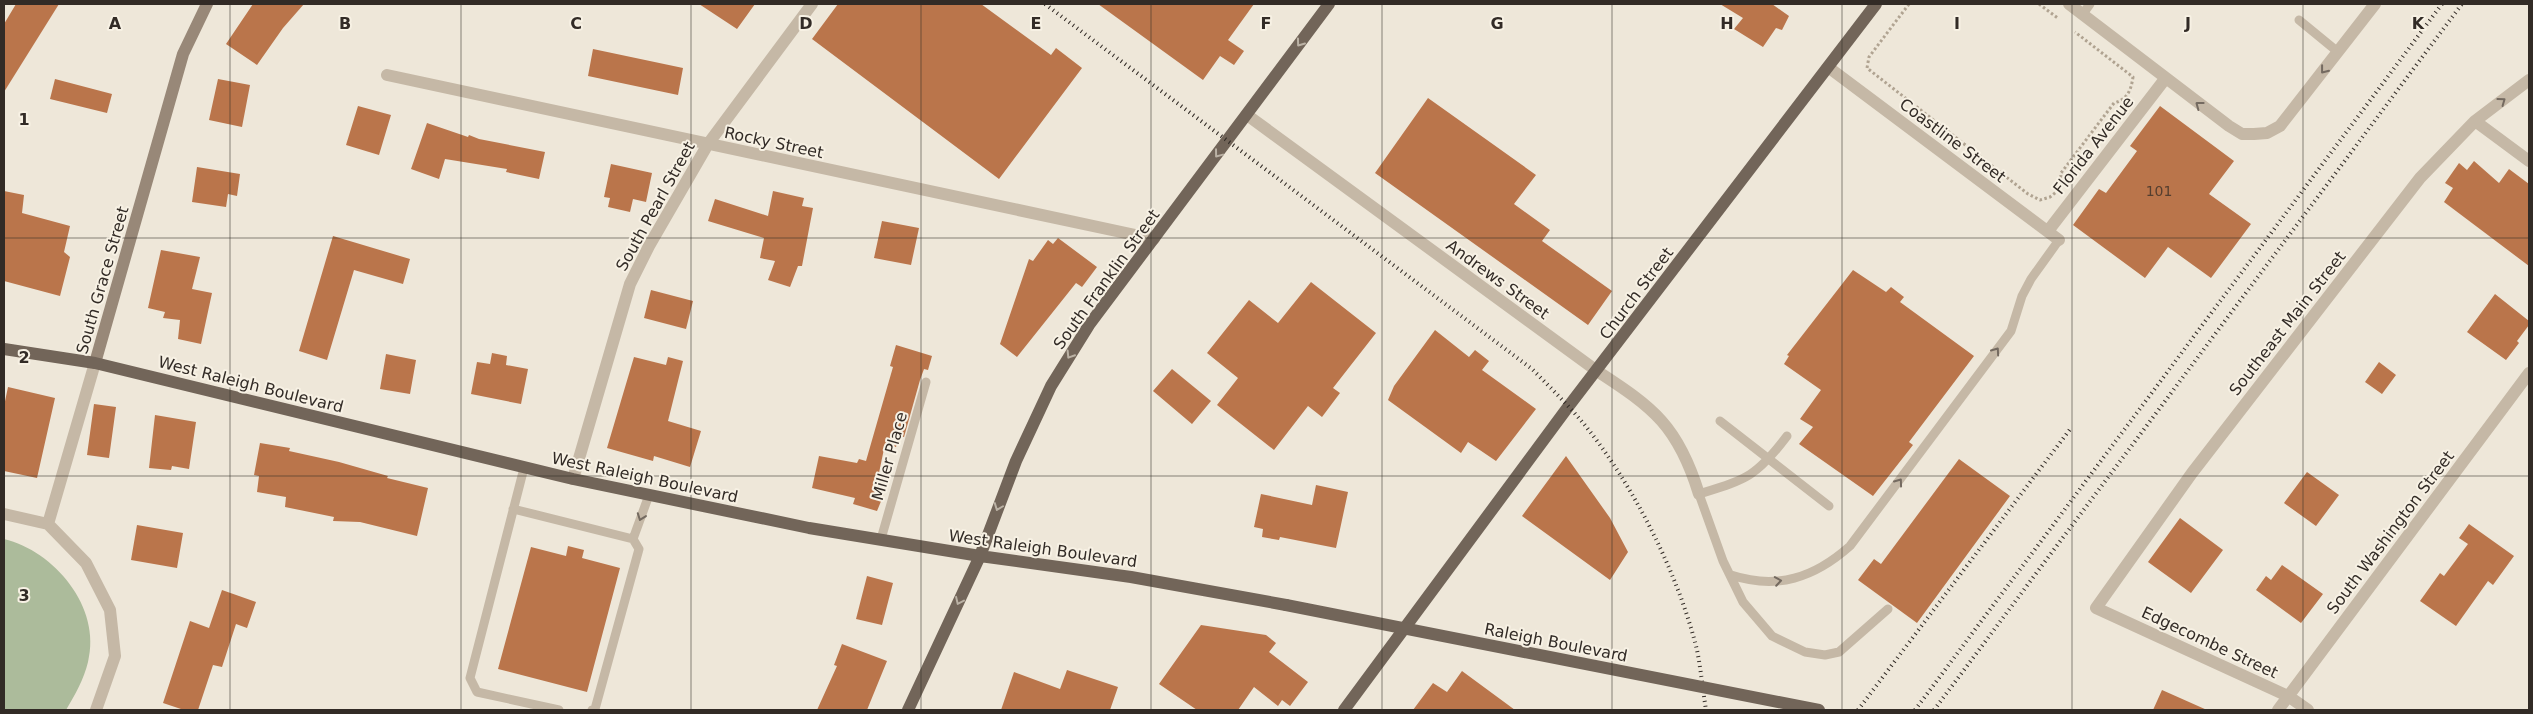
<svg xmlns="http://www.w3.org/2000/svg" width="2533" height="714" font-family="'DejaVu Sans',sans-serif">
  <rect width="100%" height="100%" fill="#eee7d9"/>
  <path fill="#acbb9b" d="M 4,539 C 54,551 102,607 88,662 C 84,679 75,695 66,710 L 4,710 Z"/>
  <path fill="#ba754b" d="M 16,4 L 59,4 L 4,92 L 4,24 Z
    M 253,4 L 304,4 L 283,28 L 257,65 L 226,44 Z
    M 699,4 L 755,4 L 737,29 Z
    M 838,4 L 981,4 L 1051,55 L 1056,48 L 1082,68 L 999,179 L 812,39 Z
    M 1098,4 L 1254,4 L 1228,40 L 1244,51 L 1234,65 L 1220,56 L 1203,80 Z
    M 1720,4 L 1772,4 L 1789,16 L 1782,30 L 1776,28 L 1763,47 L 1734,29 L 1743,18 Z
    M 593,49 L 683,68 L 678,95 L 588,76 Z
    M 55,79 L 112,94 L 107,113 L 50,99 Z
    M 218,79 L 250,85 L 242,127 L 209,120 Z
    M 1428,98 L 1536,175 L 1514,204 L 1550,230 L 1542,241 L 1612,291 L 1588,325 L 1375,173 Z
    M 358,106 L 391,115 L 379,155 L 346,145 Z
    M 2160,106 L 2234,161 L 2209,194 L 2251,224 L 2211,278 L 2168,247 L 2145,278 L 2073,225 L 2099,189 L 2106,193 L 2137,151 L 2130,146 Z
    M 427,123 L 468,137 L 469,135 L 479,139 L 545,152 L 539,179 L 506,172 L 507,169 L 445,159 L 439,179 L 411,169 Z
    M 2474,161 L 2499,183 L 2509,169 L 2529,184 L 2529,266 L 2444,202 L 2453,188 L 2445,183 L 2459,163 L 2467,170 Z
    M 611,164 L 652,173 L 646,202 L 633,199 L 630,212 L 608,207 L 610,198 L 604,197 Z
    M 197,167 L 240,174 L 237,196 L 228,194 L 226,207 L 192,202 Z
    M 4,191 L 24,195 L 22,213 L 70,226 L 64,252 L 70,257 L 60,296 L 4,281 Z
    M 773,191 L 804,198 L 802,206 L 813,208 L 802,266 L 798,266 L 790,287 L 768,280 L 775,261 L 760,258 L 764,238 L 708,221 L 715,199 L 768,216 Z
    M 882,221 L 919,228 L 911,265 L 874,258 Z
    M 333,236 L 410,259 L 403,284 L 354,270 L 327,360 L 299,351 Z
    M 1058,238 L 1097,267 L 1082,287 L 1076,283 L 1017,357 L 1000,344 L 1029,259 L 1033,261 L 1048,240 L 1053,244 Z
    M 161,250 L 200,257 L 192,289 L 212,293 L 201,344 L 178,339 L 180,320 L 163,318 L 165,312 L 148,308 Z
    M 1853,270 L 1886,292 L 1891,287 L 1904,297 L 1900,302 L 1974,356 L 1909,442 L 1913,445 L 1873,496 L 1799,444 L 1813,427 L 1800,419 L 1821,390 L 1784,364 L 1789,356 L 1787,355 Z
    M 1311,282 L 1376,333 L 1333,388 L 1340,393 L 1322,417 L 1308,406 L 1274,450 L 1217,405 L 1238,378 L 1207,353 L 1249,300 L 1278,323 Z
    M 651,290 L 693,301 L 686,329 L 644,318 Z
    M 2495,294 L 2529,321 L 2529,325 L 2517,341 L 2519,343 L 2506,360 L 2467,332 Z
    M 1435,330 L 1469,357 L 1475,350 L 1489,361 L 1482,370 L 1536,409 L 1496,461 L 1468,442 L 1461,453 L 1388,400 L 1394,386 Z
    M 896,345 L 932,356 L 928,370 L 924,369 L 920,380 L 904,437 L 899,436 L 896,447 L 885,444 L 875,492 L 884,494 L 877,511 L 853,504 L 855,498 L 812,488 L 819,456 L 857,463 L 859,459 L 866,461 L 893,367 L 890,366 Z
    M 492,353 L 507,356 L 506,365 L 528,369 L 521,404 L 471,394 L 477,362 L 490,364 Z
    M 386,354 L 416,360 L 410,394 L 380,389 Z
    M 634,357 L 666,365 L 668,357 L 683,361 L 668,421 L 701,431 L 690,467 L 654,456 L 653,461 L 607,448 Z
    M 2379,362 L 2396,375 L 2382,394 L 2365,382 Z
    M 1172,369 L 1211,401 L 1192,424 L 1153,391 Z
    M 8,387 L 55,398 L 37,478 L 4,471 L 4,406 Z
    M 94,404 L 116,407 L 109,458 L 87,455 Z
    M 155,415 L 196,422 L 189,469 L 172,466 L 171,470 L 149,468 Z
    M 260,443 L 290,448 L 289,451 L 339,462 L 388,476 L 387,478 L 428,488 L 417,536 L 360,522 L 333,521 L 334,517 L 285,507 L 286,497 L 257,492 L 259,476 L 254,475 Z
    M 1566,456 L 1610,518 L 1628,552 L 1610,580 L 1522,516 Z
    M 1959,459 L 2010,496 L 1917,623 L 1858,580 L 1874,559 L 1881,564 Z
    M 2307,472 L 2339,495 L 2316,526 L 2284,503 Z
    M 1316,485 L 1348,492 L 1336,548 L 1280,537 L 1279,540 L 1262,537 L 1263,529 L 1254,527 L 1261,494 L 1312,505 Z
    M 2180,518 L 2223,550 L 2191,593 L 2148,562 Z
    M 2469,524 L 2514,556 L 2493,585 L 2488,581 L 2456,626 L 2420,601 L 2440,573 L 2444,576 L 2468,544 L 2459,538 Z
    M 137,525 L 183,533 L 177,568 L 131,560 Z
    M 568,546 L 584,550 L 582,558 L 620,568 L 587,692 L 498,669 L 531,547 L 566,556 Z
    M 2282,565 L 2323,594 L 2301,623 L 2256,590 L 2266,576 L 2271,580 Z
    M 867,576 L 893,583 L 882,625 L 856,619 Z
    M 222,590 L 256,602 L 247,628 L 236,624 L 222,667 L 213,665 L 198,710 L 184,710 L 163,703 L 190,621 L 209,628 Z
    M 1201,625 L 1266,635 L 1276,643 L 1269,652 L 1308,682 L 1290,706 L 1282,700 L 1278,706 L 1254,687 L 1238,710 L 1197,710 L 1159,684 Z
    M 842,644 L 887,661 L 867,710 L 817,710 L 837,666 L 834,665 Z
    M 1067,670 L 1118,687 L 1110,710 L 1001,710 L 1014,672 L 1060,689 Z
    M 1462,671 L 1515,710 L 1413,710 L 1433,683 L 1447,692 Z
    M 2162,690 L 2207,710 L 2153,710 Z"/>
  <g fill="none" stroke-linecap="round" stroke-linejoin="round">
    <path stroke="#b0a391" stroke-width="3" stroke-dasharray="2.5 2.5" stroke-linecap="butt" d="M 1909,4 L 1869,57 L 1867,68 L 2028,194 L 2040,200 L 2050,197 L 2060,189 L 2061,173 L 2114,103 C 2128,99 2131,90 2133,77 L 2075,32
      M 2039,4 L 2059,19"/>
    <path stroke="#c5b8a6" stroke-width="9" d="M 2082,15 L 2090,4
      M 2299,20 L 2338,52
      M 1720,421 L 1829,506
      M 1787,436 C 1756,477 1747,479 1699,494 L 1723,561 L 1743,602 L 1772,636 L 1805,652 L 1825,655 L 1839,652 L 1888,609
      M 524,468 L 470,678 L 477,692 L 559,710
      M 513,509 L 633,539 L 639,549 L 595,709 L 592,710
      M 633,539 L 649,495
      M 881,539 L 926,382
      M 1731,575 C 1777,590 1814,578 1850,546 L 2011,331 L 2022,296 L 2031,279 L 2059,240"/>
    <path stroke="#c5b8a6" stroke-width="12" d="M 2069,4 L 2229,126 L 2242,134 L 2254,134 L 2267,133 L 2280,126 L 2375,4
      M 1828,67 L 2059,240
      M 387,75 L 1154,239
      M 1247,115 L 1597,371 C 1654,408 1678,426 1699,494
      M 2475,121 L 2529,161
      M 2048,231 L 2165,79
      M 573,479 L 630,284 L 649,246 L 708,144 L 812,4
      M 4,514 L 48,524
      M 48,524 L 86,563 L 110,610 L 115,656 L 96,710
      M 48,524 L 95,363
      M 2278,710 L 2529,373
      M 2308,710 L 2288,696 L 2096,608 L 2192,473 L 2420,178 L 2475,121 L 2529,80"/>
    <path stroke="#988878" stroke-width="12" d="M 95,363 L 183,54 L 207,4"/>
    <path stroke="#726559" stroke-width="12" d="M 4,349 L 95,363 L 573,479 L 809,528 L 980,556 L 1131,577 L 1286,605
      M 908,710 L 980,556 L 1016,461 L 1051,386 L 1089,325 L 1329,4
      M 1344,710 L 1568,407 L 1876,4"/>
    <path stroke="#322b26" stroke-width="4" stroke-dasharray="1 4" stroke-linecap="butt" d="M 1045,4 L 1532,369 C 1550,387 1568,405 1584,424 C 1634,486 1678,573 1697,650 C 1701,670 1703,691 1706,710
      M 1858,710 L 2071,428
      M 1915,710 L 2442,4
      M 1934,710 L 2462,4"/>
    <path stroke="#726559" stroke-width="12" d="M 1286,605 L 1819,710"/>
  </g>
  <defs><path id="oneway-chevron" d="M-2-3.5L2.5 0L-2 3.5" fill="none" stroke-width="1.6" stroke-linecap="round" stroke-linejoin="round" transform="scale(1.25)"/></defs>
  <g stroke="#bbb2a5">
    <use href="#oneway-chevron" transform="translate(1300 43) rotate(126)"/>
    <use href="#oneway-chevron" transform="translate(1218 154) rotate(127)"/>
    <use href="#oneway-chevron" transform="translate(1070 355) rotate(122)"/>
    <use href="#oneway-chevron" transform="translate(998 507) rotate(111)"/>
    <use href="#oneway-chevron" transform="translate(959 601) rotate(115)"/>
  </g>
  <g stroke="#746a60">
    <use href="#oneway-chevron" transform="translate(2324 70) rotate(128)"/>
    <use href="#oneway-chevron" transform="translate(2502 101) rotate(-36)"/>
    <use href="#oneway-chevron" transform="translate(2199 105) rotate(-143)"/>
    <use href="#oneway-chevron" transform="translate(1996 351) rotate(-55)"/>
    <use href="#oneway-chevron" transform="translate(1899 482) rotate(-54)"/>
    <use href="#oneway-chevron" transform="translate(641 517) rotate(110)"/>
    <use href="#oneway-chevron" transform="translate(1778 581) rotate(-9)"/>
  </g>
  <path fill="none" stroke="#322b26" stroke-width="1" stroke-opacity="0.55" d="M 230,4 L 230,710M 461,4 L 461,710M 691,4 L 691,710M 921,4 L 921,710M 1151,4 L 1151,710M 1382,4 L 1382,710M 1612,4 L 1612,710M 1842,4 L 1842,710M 2072,4 L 2072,710M 2303,4 L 2303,710M 4,238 L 2529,238M 4,476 L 2529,476"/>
  <g text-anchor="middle" stroke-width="4" stroke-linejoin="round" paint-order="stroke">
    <g font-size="14" fill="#543e2f">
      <text x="2159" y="196">101</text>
    </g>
    <g font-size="16" fill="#322b26" stroke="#f7f1e4">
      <text transform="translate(1953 140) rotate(37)" y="6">Coastline Street</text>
      <text transform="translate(774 142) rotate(12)" y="6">Rocky Street</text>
      <text transform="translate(2093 145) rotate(-52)" y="6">Florida Avenue</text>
      <text transform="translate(655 206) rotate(-61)" y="6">South Pearl Street</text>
      <text transform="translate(1106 279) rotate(-54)" y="6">South Franklin Street</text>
      <text transform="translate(1498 279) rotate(36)" y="6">Andrews Street</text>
      <text transform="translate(102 280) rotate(-74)" y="6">South Grace Street</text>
      <text transform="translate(1636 293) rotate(-53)" y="6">Church Street</text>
      <text transform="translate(2287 323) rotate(-52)" y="6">Southeast Main Street</text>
      <text transform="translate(251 384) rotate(14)" y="6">West Raleigh Boulevard</text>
      <text transform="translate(889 456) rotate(-74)" y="6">Miller Place</text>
      <text transform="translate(645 477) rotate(12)" y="6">West Raleigh Boulevard</text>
      <text transform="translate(2390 532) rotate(-53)" y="6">South Washington Street</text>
      <text transform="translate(1043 548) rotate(8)" y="6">West Raleigh Boulevard</text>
      <text transform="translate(1556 642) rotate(11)" y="6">Raleigh Boulevard</text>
      <text transform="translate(2210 642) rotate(25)" y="6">Edgecombe Street</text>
    </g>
  </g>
  <g font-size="16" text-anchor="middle" font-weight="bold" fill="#322b26" stroke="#f7f1e4" stroke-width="4" stroke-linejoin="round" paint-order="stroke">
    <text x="115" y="29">A</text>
    <text x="345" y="29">B</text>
    <text x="576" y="29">C</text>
    <text x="806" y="29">D</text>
    <text x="1036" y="29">E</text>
    <text x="1266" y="29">F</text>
    <text x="1497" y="29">G</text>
    <text x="1727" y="29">H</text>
    <text x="1957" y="29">I</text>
    <text x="2188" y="29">J</text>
    <text x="2418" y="29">K</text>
    <text x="24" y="125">1</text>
    <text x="24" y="363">2</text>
    <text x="24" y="601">3</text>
  </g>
  <rect width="2533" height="714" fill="none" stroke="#322b26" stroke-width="10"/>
</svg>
